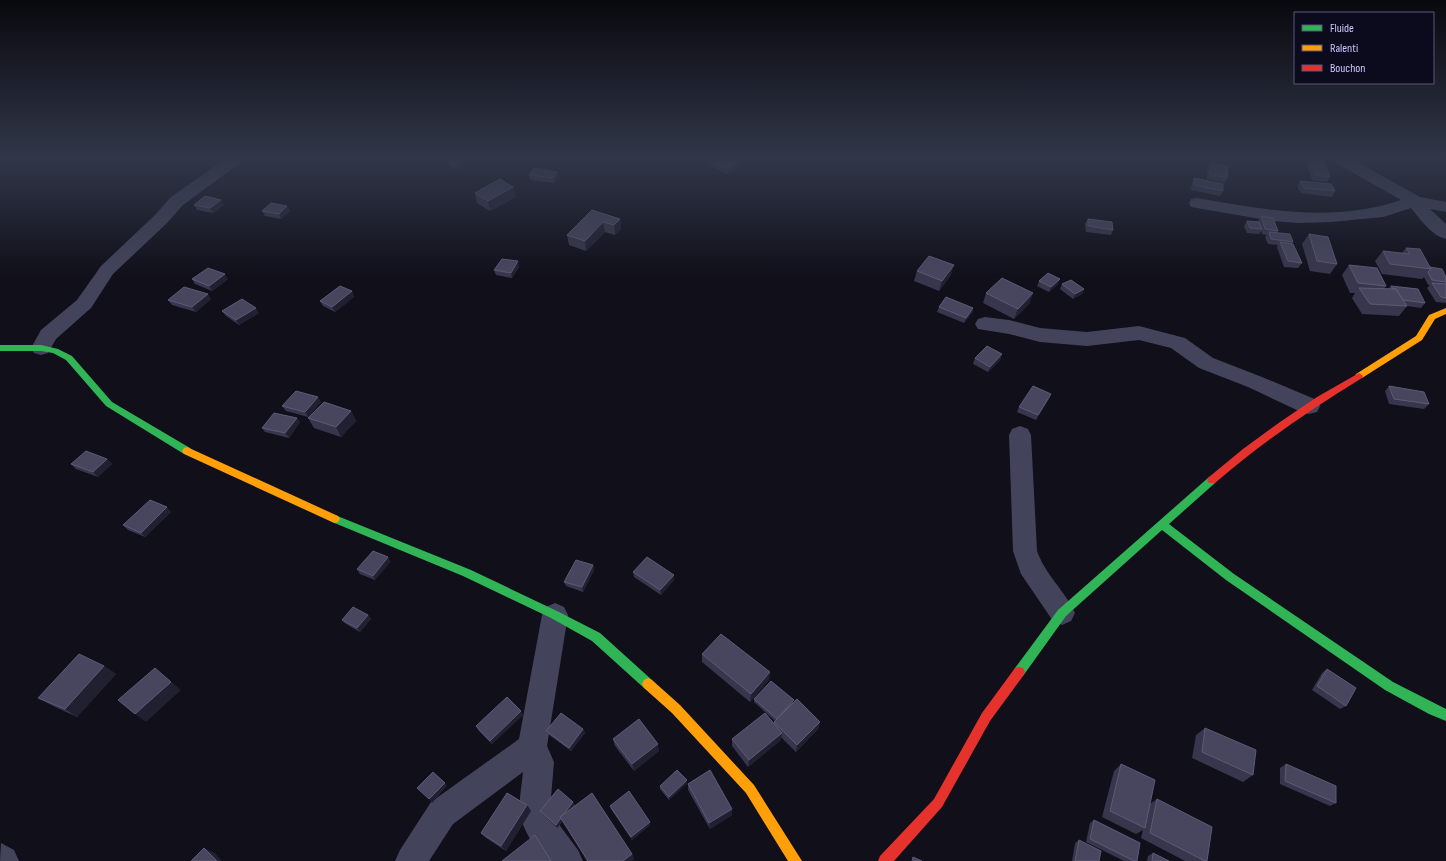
<svg xmlns="http://www.w3.org/2000/svg" width="1446" height="861" font-family="'Sofia Sans Condensed',sans-serif">
  <rect width="100%" height="100%" fill="#100f1a"/>
  <g fill="none" stroke-linecap="round" stroke-linejoin="round">
    <path fill="#43445b" fill-rule="evenodd" d="M 228,157 L 246,157 L 244,160 L 183,205 L 167,223 L 113,274 L 91,308 L 56,339 L 48,353 L 41,355 L 34,353 L 31,348 L 41,330 L 77,300 L 101,266 L 155,215 L 171,197 Z
      M 1329,157 L 1348,157 L 1420,197 L 1446,202 L 1446,212 L 1430,209 L 1446,224 L 1446,239 C 1432,236 1420,219 1411,208 L 1383,217 L 1331,222 L 1299,223 L 1272,221 L 1197,208 L 1191,207 L 1189,203 L 1191,199 L 1197,198 C 1265,210 1334,223 1401,200 L 1331,160 Z
      M 985,317 L 1009,320 L 1040,328 L 1087,332 L 1139,326 L 1185,338 L 1213,358 L 1262,377 L 1317,400 L 1320,406 L 1317,412 L 1309,414 L 1301,412 L 1248,387 L 1199,368 L 1171,348 L 1139,340 L 1087,346 L 1040,342 L 1009,334 L 978,329 L 975,324 L 978,319 Z
      M 1020,426 L 1028,429 L 1031,435 L 1037,551 C 1045,574 1065,591 1075,613 L 1071,621 L 1062,625 L 1053,621 L 1021,574 L 1013,551 L 1009,435 L 1012,429 Z
      M 555,603 L 564,607 L 568,615 L 547,746 L 554,762 L 550,809 L 552,815 L 578,850 L 583,861 L 547,861 C 535,847 520,828 520,809 C 519,797 522,784 523,772 L 453,824 L 429,861 L 395,861 L 400,850 L 431,802 L 519,739 L 542,615 L 546,607 Z
      M 1,843 L 14,850 L 19,861 L 0,861 Z"/>
    <path fill="#30b455" fill-rule="evenodd" d="M 0,345 L 41,345 L 58,349 L 72,356 L 112,402 L 190,448 L 192,451 L 190,454 L 184,454 L 106,406 L 66,360 L 53,353 L 41,351 L 0,351 Z
      M 1212,476 L 1215,477 L 1217,480 L 1215,483 L 1169,524 L 1234,574 L 1393,682 L 1446,709 L 1446,721 L 1429,714 L 1385,690 L 1226,580 L 1162,530 L 1066,616 L 1023,676 L 1019,677 L 1015,676 L 1013,672 L 1015,668 L 1058,610 L 1209,477 Z
      M 335,515 L 471,570 L 559,612 L 600,633 L 652,680 L 654,684 L 652,688 L 648,690 L 644,688 L 592,641 L 551,618 L 463,576 L 332,522 L 330,519 L 332,516 Z"/>
    <path fill="#ff9f0a" fill-rule="evenodd" d="M 1446,308 L 1446,314 L 1435,319 L 1422,340 L 1362,378 L 1356,378 L 1355,376 L 1356,374 L 1416,336 L 1429,315 Z
      M 187,447 L 338,516 L 340,519 L 338,522 L 335,523 L 332,522 L 184,454 L 182,451 L 184,448 Z
      M 648,678 L 652,680 L 680,705 L 754,785 L 802,861 L 788,861 L 746,793 L 672,713 L 644,688 L 642,684 L 644,680 Z"/>
    <path fill="#e5322d" fill-rule="evenodd" d="M 1359,373 L 1363,376 L 1362,378 C 1310,410 1261,443 1215,483 L 1209,483 L 1207,480 L 1209,477 L 1243,449 L 1280,422 L 1317,397 Z
      M 1019,667 L 1023,668 L 1025,672 L 1023,676 L 990,721 L 942,807 L 894,861 L 878,861 L 880,856 L 934,799 L 982,713 L 1015,668 Z"/>
  </g>
  <path fill="#38364c" d="M 1309,159 L 1330,177 L 1327,182 L 1312,180 L 1306,164 Z
    M 447,160 L 466,165 L 456,170 L 449,165 Z
    M 711,161 L 743,164 L 727,174 L 711,166 Z
    M 1211,163 L 1227,178 L 1225,183 L 1207,179 L 1208,168 Z
    M 557,172 L 558,177 L 554,183 L 530,180 L 529,175 Z
    M 1194,178 L 1223,191 L 1220,196 L 1191,190 L 1192,183 Z
    M 1300,181 L 1335,191 L 1332,197 L 1301,193 L 1297,186 Z
    M 475,193 L 516,197 L 490,211 L 477,203 Z
    M 194,205 L 224,205 L 213,213 L 197,210 Z
    M 287,206 L 290,211 L 281,219 L 265,216 L 262,211 Z
    M 592,210 L 620,219 L 621,229 L 615,235 L 605,232 L 586,251 L 569,245 L 567,235 Z
    M 1261,216 L 1278,231 L 1277,233 L 1293,242 L 1292,244 L 1302,263 L 1298,268 L 1284,267 L 1277,247 L 1278,245 L 1268,244 L 1265,237 L 1267,235 L 1262,234 L 1261,231 L 1259,234 L 1247,233 L 1244,226 L 1247,221 L 1258,222 L 1258,221 Z
    M 1088,219 L 1113,230 L 1111,235 L 1086,232 L 1085,224 Z
    M 1309,234 L 1337,264 L 1330,274 L 1310,271 L 1302,244 Z
    M 1406,248 L 1430,267 L 1446,277 L 1446,303 L 1436,302 L 1427,288 L 1430,285 L 1428,285 L 1424,277 L 1422,279 L 1382,274 L 1375,261 L 1383,251 L 1402,253 Z
    M 1349,265 L 1386,286 L 1384,289 L 1388,289 L 1391,286 L 1425,303 L 1421,308 L 1407,306 L 1399,316 L 1362,314 L 1352,298 L 1355,293 L 1350,293 L 1342,275 Z
    M 519,267 L 512,278 L 496,275 L 494,270 Z
    M 917,271 L 951,275 L 939,291 L 914,281 Z
    M 192,279 L 228,279 L 212,291 L 195,284 Z
    M 1039,281 L 1058,284 L 1049,292 L 1037,286 Z
    M 1062,284 L 1084,289 L 1082,294 L 1073,299 L 1060,289 Z
    M 352,291 L 354,297 L 335,312 L 323,306 L 320,301 Z
    M 986,293 L 1030,303 L 1014,319 L 983,303 Z
    M 211,299 L 196,312 L 172,305 L 168,300 Z
    M 939,307 L 973,308 L 972,313 L 964,323 L 937,312 Z
    M 222,311 L 259,313 L 239,325 L 226,316 Z
    M 1002,354 L 1000,360 L 988,372 L 973,364 L 975,358 Z
    M 1389,386 L 1429,404 L 1424,409 L 1389,404 L 1385,391 Z
    M 1049,399 L 1036,420 L 1017,412 L 1019,407 Z
    M 321,402 L 308,417 L 286,411 L 282,406 Z
    M 351,411 L 356,421 L 341,437 L 314,428 L 308,418 Z
    M 297,418 L 300,422 L 289,438 L 265,432 L 262,428 Z
    M 107,459 L 112,464 L 98,477 L 76,469 L 71,464 Z
    M 171,512 L 145,537 L 128,530 L 123,525 Z
    M 388,557 L 390,562 L 375,580 L 360,574 L 357,569 Z
    M 593,565 L 594,570 L 583,592 L 566,586 L 564,582 Z
    M 633,572 L 674,575 L 674,580 L 661,595 L 634,577 Z
    M 368,615 L 371,619 L 360,632 L 346,624 L 342,620 Z
    M 702,654 L 769,680 L 750,702 L 702,662 Z
    M 104,666 L 116,674 L 77,717 L 51,705 L 38,698 Z
    M 1327,669 L 1346,706 L 1340,709 L 1312,690 L 1322,673 Z
    M 754,699 L 794,702 L 820,722 L 818,729 L 796,752 L 781,737 L 781,740 L 748,767 L 732,746 L 732,739 L 774,723 L 775,721 L 754,702 Z
    M 523,715 L 492,744 L 478,730 L 476,726 Z
    M 1205,728 L 1253,775 L 1243,782 L 1192,758 L 1196,735 Z
    M 583,729 L 585,733 L 571,751 L 548,734 L 546,731 Z
    M 613,739 L 659,751 L 634,771 L 615,746 Z
    M 1121,764 L 1150,804 L 1157,799 L 1207,861 L 1185,861 L 1141,838 L 1143,830 L 1136,834 L 1102,817 L 1114,771 Z
    M 1286,764 L 1336,803 L 1330,806 L 1280,784 L 1280,768 Z
    M 687,783 L 669,800 L 660,789 L 660,786 Z
    M 688,784 L 732,815 L 710,829 L 688,790 Z
    M 527,805 L 531,811 L 506,851 L 486,838 L 481,833 Z
    M 575,805 L 574,807 L 632,854 L 634,859 L 631,861 L 587,861 L 563,821 L 557,828 L 542,814 L 540,811 Z
    M 610,806 L 650,825 L 632,840 L 611,809 Z
    M 1094,820 L 1137,861 L 1124,861 L 1086,842 L 1090,823 Z
    M 1079,840 L 1099,861 L 1072,861 L 1075,843 Z
    M 1153,853 L 1169,861 L 1147,861 L 1148,856 Z"/>
  <path fill="#212030" d="M 743,159 L 743,164 L 727,174 L 727,169 Z
    M 465,160 L 466,165 L 456,170 L 454,165 Z
    M 557,172 L 558,177 L 554,183 L 553,178 Z
    M 513,187 L 516,197 L 490,211 L 488,201 Z
    M 221,200 L 224,205 L 213,213 L 210,208 Z
    M 287,206 L 290,211 L 281,219 L 279,214 Z
    M 620,219 L 621,229 L 615,235 L 614,225 Z
    M 603,222 L 605,232 L 586,251 L 585,241 Z
    M 518,261 L 519,267 L 512,278 L 511,273 Z
    M 954,265 L 951,275 L 939,291 L 942,281 Z
    M 225,274 L 228,279 L 212,291 L 209,286 Z
    M 1060,279 L 1058,284 L 1049,292 L 1051,287 Z
    M 1084,289 L 1082,294 L 1073,299 L 1075,294 Z
    M 352,291 L 354,297 L 335,312 L 332,307 Z
    M 1033,293 L 1030,303 L 1014,319 L 1018,309 Z
    M 208,294 L 211,299 L 196,312 L 192,307 Z
    M 256,308 L 259,313 L 239,325 L 236,320 Z
    M 973,308 L 972,313 L 964,323 L 966,318 Z
    M 1002,354 L 1000,360 L 988,372 L 990,367 Z
    M 1051,394 L 1049,399 L 1036,420 L 1038,415 Z
    M 318,397 L 321,402 L 308,417 L 305,412 Z
    M 351,411 L 356,421 L 341,437 L 336,427 Z
    M 297,418 L 300,422 L 289,438 L 285,433 Z
    M 107,459 L 112,464 L 98,477 L 93,472 Z
    M 167,507 L 171,512 L 145,537 L 141,533 Z
    M 388,557 L 390,562 L 375,580 L 373,576 Z
    M 593,565 L 594,570 L 583,592 L 582,587 Z
    M 674,575 L 674,580 L 661,595 L 660,590 Z
    M 368,615 L 371,619 L 360,632 L 357,628 Z
    M 104,666 L 116,674 L 77,717 L 65,709 Z
    M 155,668 L 181,690 L 146,722 L 135,714 Z
    M 770,672 L 769,680 L 750,702 L 751,694 Z
    M 521,711 L 523,715 L 492,744 L 490,741 Z
    M 820,722 L 818,729 L 796,752 L 797,745 Z
    M 583,729 L 585,733 L 571,751 L 569,748 Z
    M 782,733 L 781,740 L 748,767 L 749,760 Z
    M 658,744 L 659,751 L 634,771 L 632,764 Z
    M 687,780 L 687,783 L 669,800 L 669,797 Z
    M 445,783 L 447,786 L 432,803 L 429,799 Z
    M 573,802 L 575,805 L 563,821 L 561,818 Z
    M 527,805 L 531,811 L 506,851 L 501,846 Z
    M 732,809 L 732,815 L 710,829 L 709,823 Z
    M 561,818 L 563,821 L 557,828 L 556,825 Z
    M 650,822 L 650,825 L 632,840 L 631,837 Z
    M 204,848 L 215,853 L 222,861 L 217,861 Z
    M 632,854 L 634,859 L 631,861 L 623,861 Z"/>
  <path fill="#48465f" stroke="#5c5a78" d="M 455,157 L 460,157 L 465,160 L 454,165 L 447,160 Z
    M 718,157 L 737,157 L 743,159 L 727,169 L 711,161 Z
    M 1309,159 L 1324,161 L 1330,177 L 1315,175 Z
    M 1211,163 L 1228,166 L 1227,178 L 1209,174 Z
    M 534,168 L 557,172 L 553,178 L 529,175 Z
    M 1194,178 L 1223,184 L 1223,191 L 1194,185 Z
    M 500,179 L 513,187 L 488,201 L 475,193 Z
    M 1300,181 L 1331,184 L 1335,191 L 1304,188 Z
    M 205,196 L 221,200 L 210,208 L 194,205 Z
    M 271,203 L 287,206 L 279,214 L 262,211 Z
    M 592,210 L 620,219 L 614,225 L 603,222 L 585,241 L 567,235 Z
    M 1261,216 L 1273,218 L 1278,231 L 1265,229 Z
    M 1088,219 L 1112,222 L 1113,230 L 1088,226 Z
    M 1247,221 L 1259,222 L 1262,229 L 1250,228 Z
    M 1269,232 L 1290,234 L 1293,242 L 1271,239 Z
    M 1309,234 L 1328,237 L 1337,264 L 1317,261 Z
    M 1280,242 L 1293,244 L 1302,263 L 1288,261 Z
    M 1406,248 L 1420,249 L 1431,269 L 1390,264 L 1383,251 L 1410,254 Z
    M 929,256 L 954,265 L 942,281 L 917,271 Z
    M 502,259 L 518,261 L 511,273 L 494,270 Z
    M 1349,265 L 1377,268 L 1386,286 L 1358,283 Z
    M 1430,267 L 1442,269 L 1446,277 L 1446,282 L 1432,280 L 1428,272 L 1431,269 Z
    M 208,268 L 225,274 L 209,286 L 192,279 Z
    M 1048,273 L 1060,279 L 1051,287 L 1039,281 Z
    M 1002,278 L 1033,293 L 1018,309 L 986,293 Z
    M 1071,280 L 1084,289 L 1075,294 L 1062,284 Z
    M 1432,283 L 1446,284 L 1446,298 L 1441,297 Z
    M 340,286 L 352,291 L 332,307 L 320,301 Z
    M 1391,286 L 1418,289 L 1425,303 L 1403,300 L 1396,289 L 1393,289 Z
    M 184,287 L 208,294 L 192,307 L 168,300 Z
    M 1359,288 L 1396,289 L 1407,306 L 1370,304 Z
    M 946,297 L 973,308 L 966,318 L 939,307 Z
    M 242,299 L 256,308 L 236,320 L 222,311 Z
    M 987,346 L 1002,354 L 990,367 L 975,358 Z
    M 1033,386 L 1051,394 L 1038,415 L 1019,407 Z
    M 1389,386 L 1424,392 L 1429,404 L 1394,399 Z
    M 296,391 L 318,397 L 305,412 L 282,406 Z
    M 324,402 L 351,411 L 336,427 L 308,418 Z
    M 274,413 L 297,418 L 285,433 L 262,428 Z
    M 86,451 L 107,459 L 93,472 L 71,464 Z
    M 150,500 L 167,507 L 141,533 L 123,525 Z
    M 373,551 L 388,557 L 373,576 L 357,569 Z
    M 647,557 L 674,575 L 660,590 L 633,572 Z
    M 576,560 L 593,565 L 582,587 L 564,582 Z
    M 353,607 L 368,615 L 357,628 L 342,620 Z
    M 721,634 L 770,672 L 751,694 L 702,654 Z
    M 79,654 L 104,666 L 65,709 L 38,698 Z
    M 155,668 L 171,682 L 135,714 L 118,700 Z
    M 1327,669 L 1356,688 L 1346,706 L 1317,686 Z
    M 771,681 L 794,700 L 777,719 L 754,699 Z
    M 507,697 L 521,711 L 490,741 L 476,726 Z
    M 797,699 L 820,722 L 797,745 L 774,722 Z
    M 561,713 L 583,729 L 569,748 L 546,731 Z
    M 765,713 L 782,733 L 749,760 L 732,739 Z
    M 639,719 L 658,744 L 632,764 L 613,739 Z
    M 1205,728 L 1256,750 L 1253,775 L 1202,752 Z
    M 1121,764 L 1155,780 L 1145,828 L 1110,811 Z
    M 1286,764 L 1336,786 L 1336,803 L 1285,781 Z
    M 677,770 L 687,780 L 669,797 L 660,786 Z
    M 710,770 L 732,809 L 709,823 L 688,784 Z
    M 433,772 L 445,783 L 429,799 L 417,788 Z
    M 558,789 L 573,802 L 564,814 L 560,817 L 561,818 L 556,825 L 540,811 Z
    M 629,791 L 650,822 L 631,837 L 610,806 Z
    M 507,793 L 527,805 L 501,846 L 481,833 Z
    M 592,793 L 632,854 L 623,861 L 588,861 L 560,817 Z
    M 1157,799 L 1212,827 L 1207,861 L 1205,861 L 1150,833 Z
    M 1094,820 L 1140,843 L 1137,861 L 1134,861 L 1090,839 Z
    M 535,835 L 551,861 L 502,861 Z
    M 1079,840 L 1101,851 L 1099,861 L 1075,861 Z
    M 204,848 L 217,861 L 191,861 Z
    M 1153,853 L 1169,861 L 1152,861 Z
    M 913,857 L 922,861 L 912,861 Z"/>
  <linearGradient id="sky" x2="0" y2="1"><stop stop-color="#09080e"/><stop offset="0.57" stop-color="#313749"/><stop offset="1" stop-color="#313749" stop-opacity="0"/></linearGradient>
  <rect width="1446" height="277" fill="url(#sky)"/>
  <rect x="1294" y="12" width="140" height="72" fill="#0c0b1e" stroke="#585778"/>
  <rect x="1302" y="25" width="20" height="6" fill="#30b455" stroke="#585778"/>
  <text x="1330" y="32" font-size="12" fill="#cac8ff">Fluide</text>
  <rect x="1302" y="45" width="20" height="6" fill="#ff9f0a" stroke="#585778"/>
  <text x="1330" y="52" font-size="12" fill="#cac8ff">Ralenti</text>
  <rect x="1302" y="65" width="20" height="6" fill="#e5322d" stroke="#585778"/>
  <text x="1330" y="72" font-size="12" fill="#cac8ff">Bouchon</text>
</svg>
